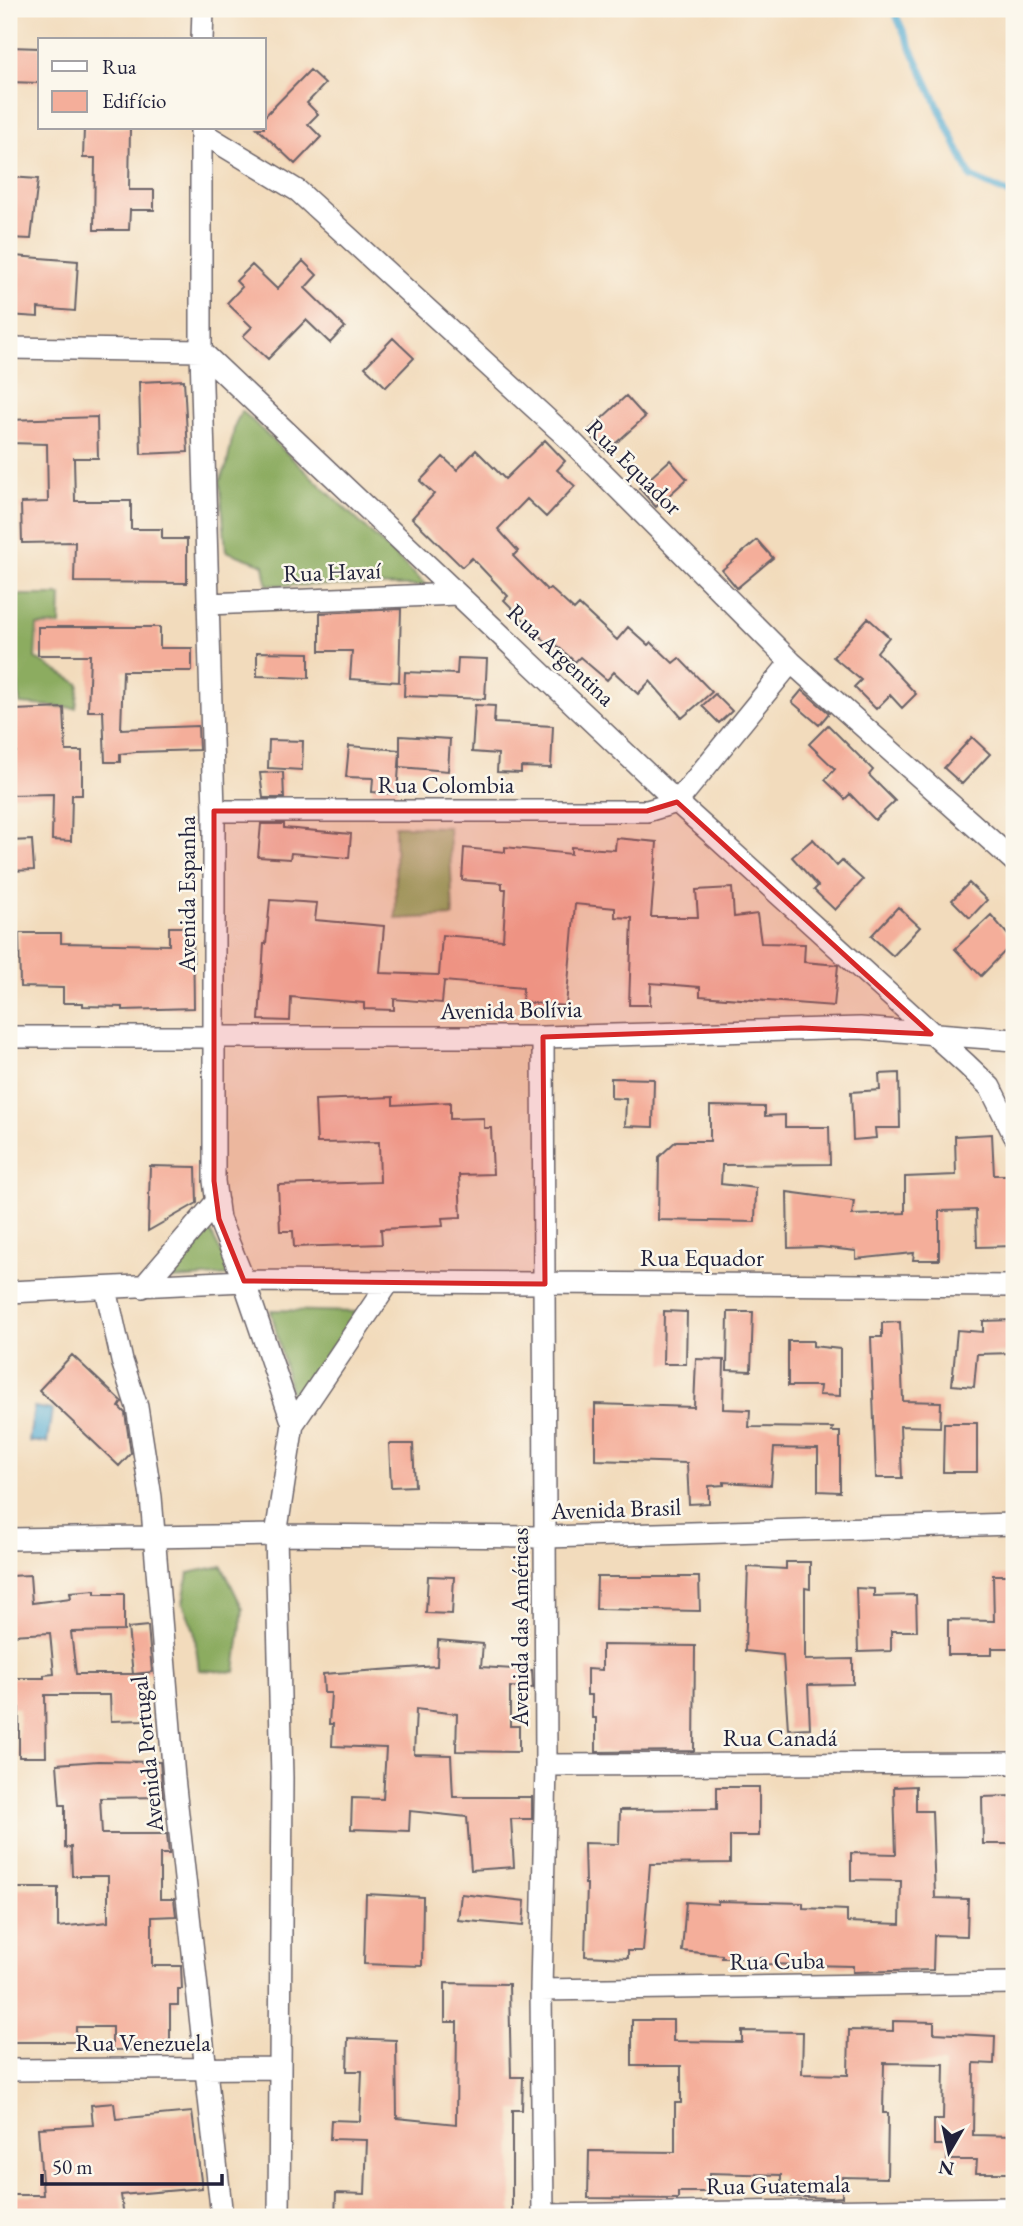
<svg xmlns="http://www.w3.org/2000/svg" width="1023" height="2226" font-family="'EB Garamond',serif">
  <rect width="100%" height="100%" fill="#fbf7ec"/>
  <filter id="ink" filterUnits="userSpaceOnUse"><feTurbulence type="fractalNoise" baseFrequency=".0143" numOctaves="2"/><feDisplacementMap in="SourceGraphic" scale="14" xChannelSelector="R" yChannelSelector="G"/><feConvolveMatrix kernelMatrix="1 2 1 2 8 2 1 2 1" color-interpolation-filters="sRGB"/></filter>
  <filter id="wash" filterUnits="userSpaceOnUse"><feTurbulence type="fractalNoise" baseFrequency=".00686" numOctaves="4" result="noise"/><feDisplacementMap in="SourceGraphic" scale="28" xChannelSelector="R" yChannelSelector="G"/><feGaussianBlur stdDeviation="1.57" result="paint"/><feColorMatrix in="noise" values="0 0 0 0 0 0 0 0 0 0 0 0 0 0 0 0 0 1.4 0 .05"/><feComposite in="paint" operator="in"/></filter>
  <g filter="url(#wash)">
    <rect width="100%" height="100%" fill="#f2dbbc"/>
    <path fill="#8cac60" stroke="#57674e" stroke-width="2" d="M 242,411 L 427,586 L 267,585 L 264,565 L 226,551 L 220,481 L 227,465 L 235,424 Z
      M 9,595 L 61,595 L 60,625 L 37,626 L 35,658 L 79,684 L 76,708 L 20,704 L 17,675 L 9,666 Z
      M 395,826 L 449,827 L 453,916 L 396,919 Z
      M 208,1227 L 233,1275 L 159,1280 Z
      M 271,1310 L 358,1312 L 294,1406 Z
      M 222,1566 L 243,1609 L 235,1672 L 199,1670 L 194,1630 L 183,1603 L 188,1573 Z"/>
    <path fill="#55abd1" stroke="#3c6686" stroke-width="2" d="M 34,1407 L 52,1410 L 47,1443 L 29,1441 Z"/>
    <g fill="none" stroke-linecap="round" stroke-linejoin="round">
      <path stroke="#55abd1" stroke-width="7" d="M 893,9 L 971,177 L 1014,196"/>
    </g>
    <g id="blocks">
      <path fill="#f4ae9a" d="M 9,47 L 40,48 L 40,83 L 9,82 Z
        M 310,70 L 325,84 L 307,103 L 318,114 L 308,124 L 321,137 L 295,164 L 257,128 L 264,128 L 264,117 Z
        M 84,128 L 130,128 L 129,190 L 154,190 L 154,210 L 130,210 L 129,230 L 94,230 L 95,158 L 83,158 Z
        M 9,177 L 38,179 L 31,239 L 9,238 Z
        M 14,256 L 78,261 L 75,311 L 38,308 L 38,317 L 9,315 Z
        M 303,261 L 317,275 L 305,288 L 345,327 L 330,343 L 306,320 L 268,359 L 243,336 L 252,327 L 227,303 L 242,287 L 236,281 L 252,265 L 277,289 Z
        M 393,338 L 414,358 L 386,387 L 365,367 Z
        M 184,380 L 188,452 L 141,454 L 139,382 Z
        M 626,396 L 645,417 L 606,452 L 587,432 Z
        M 97,417 L 98,458 L 74,458 L 75,501 L 131,501 L 131,529 L 162,529 L 162,539 L 187,539 L 187,583 L 74,582 L 75,542 L 22,543 L 21,503 L 48,502 L 47,444 L 9,443 L 9,420 Z
        M 545,440 L 565,461 L 557,470 L 575,486 L 546,517 L 527,499 L 498,529 L 518,551 L 513,556 L 547,590 L 550,588 L 574,610 L 579,605 L 617,640 L 628,627 L 648,645 L 651,642 L 673,663 L 679,658 L 712,692 L 682,718 L 650,681 L 638,694 L 614,672 L 607,680 L 580,657 L 575,662 L 554,643 L 551,647 L 504,600 L 508,596 L 472,558 L 462,567 L 412,518 L 434,494 L 420,481 L 443,457 L 457,470 L 476,450 L 505,479 Z
        M 670,460 L 687,479 L 656,507 L 639,488 Z
        M 757,540 L 773,558 L 737,588 L 722,570 Z
        M 401,609 L 399,682 L 350,679 L 352,651 L 320,651 L 320,613 Z
        M 868,618 L 889,637 L 877,652 L 916,694 L 902,708 L 890,695 L 876,709 L 854,687 L 861,680 L 833,657 Z
        M 38,627 L 160,627 L 160,648 L 192,648 L 192,671 L 123,671 L 121,729 L 198,726 L 199,750 L 136,752 L 120,754 L 120,762 L 105,762 L 103,711 L 88,711 L 90,655 L 38,655 Z
        M 257,652 L 309,653 L 309,678 L 257,676 Z
        M 458,658 L 487,659 L 485,699 L 404,696 L 405,672 L 457,674 Z
        M 802,690 L 829,713 L 819,725 L 792,702 Z
        M 715,694 L 732,711 L 719,723 L 702,706 Z
        M 475,705 L 495,706 L 494,723 L 553,726 L 551,768 L 521,767 L 521,773 L 497,772 L 498,754 L 472,752 Z
        M 64,708 L 66,751 L 82,751 L 82,795 L 72,795 L 71,841 L 52,840 L 53,794 L 9,795 L 9,753 L 16,752 L 14,710 Z
        M 828,725 L 873,770 L 869,775 L 895,801 L 875,820 L 850,794 L 845,799 L 825,780 L 835,769 L 809,744 Z
        M 400,736 L 450,739 L 448,771 L 400,767 L 400,751 L 397,794 L 372,792 L 373,778 L 346,777 L 349,746 L 400,750 Z
        M 972,737 L 990,754 L 962,784 L 944,768 Z
        M 269,740 L 303,741 L 302,770 L 268,768 Z
        M 283,772 L 284,798 L 263,798 L 260,773 Z
        M 261,824 L 284,824 L 284,828 L 351,834 L 349,858 L 291,853 L 290,859 L 258,857 Z
        M 616,838 L 657,842 L 651,917 L 698,917 L 696,890 L 732,888 L 734,917 L 757,914 L 761,943 L 805,944 L 804,962 L 838,965 L 834,1006 L 700,996 L 700,987 L 651,983 L 650,1005 L 629,1005 L 632,918 L 615,917 L 615,908 L 575,904 L 566,1006 L 522,1002 L 523,988 L 444,981 L 442,1003 L 394,999 L 394,1010 L 364,1009 L 364,1003 L 291,997 L 290,1021 L 259,1020 L 264,944 L 266,944 L 270,900 L 317,903 L 315,920 L 384,926 L 380,973 L 439,975 L 442,935 L 503,940 L 506,889 L 502,889 L 502,883 L 462,880 L 464,848 L 505,852 L 505,847 L 571,854 L 571,847 L 615,850 Z
        M 813,839 L 837,866 L 842,861 L 863,880 L 835,910 L 814,890 L 818,886 L 792,857 Z
        M 32,840 L 34,870 L 9,871 L 9,841 Z
        M 969,883 L 987,900 L 970,918 L 952,900 Z
        M 898,907 L 920,927 L 893,956 L 871,936 Z
        M 991,915 L 1014,942 L 981,976 L 955,949 Z
        M 169,927 L 193,927 L 194,1008 L 123,1010 L 123,1007 L 83,1006 L 83,1003 L 63,1003 L 63,988 L 20,987 L 19,933 L 61,933 L 61,943 L 169,945 Z
        M 899,1073 L 900,1128 L 875,1128 L 876,1138 L 853,1140 L 851,1092 L 880,1090 L 879,1074 Z
        M 611,1078 L 654,1079 L 653,1127 L 625,1126 L 626,1099 L 611,1098 Z
        M 393,1097 L 393,1105 L 450,1102 L 450,1119 L 484,1118 L 484,1128 L 491,1128 L 493,1174 L 459,1175 L 461,1217 L 442,1218 L 443,1226 L 381,1229 L 382,1244 L 294,1247 L 293,1231 L 280,1231 L 278,1185 L 380,1182 L 379,1142 L 317,1143 L 315,1100 Z
        M 710,1106 L 765,1107 L 765,1116 L 785,1115 L 785,1127 L 829,1127 L 830,1164 L 722,1165 L 721,1184 L 756,1188 L 755,1222 L 658,1220 L 659,1157 L 676,1141 L 710,1141 Z
        M 992,1134 L 994,1175 L 1007,1175 L 1007,1214 L 1013,1214 L 1014,1246 L 977,1247 L 976,1210 L 939,1211 L 939,1260 L 913,1260 L 914,1253 L 856,1259 L 856,1251 L 820,1247 L 788,1248 L 787,1192 L 854,1201 L 852,1215 L 905,1213 L 905,1177 L 956,1175 L 955,1136 Z
        M 150,1166 L 196,1167 L 197,1203 L 148,1231 Z
        M 664,1311 L 687,1312 L 686,1364 L 663,1364 Z
        M 728,1312 L 753,1312 L 751,1371 L 727,1370 Z
        M 1014,1320 L 1014,1353 L 977,1354 L 974,1387 L 952,1385 L 957,1330 L 983,1332 L 983,1321 Z
        M 900,1322 L 903,1401 L 941,1402 L 940,1427 L 900,1426 L 902,1478 L 876,1478 L 871,1337 L 882,1337 L 882,1323 Z
        M 788,1341 L 813,1341 L 813,1346 L 840,1349 L 840,1396 L 819,1395 L 820,1386 L 788,1386 Z
        M 72,1355 L 122,1402 L 119,1407 L 125,1413 L 131,1453 L 119,1466 L 39,1390 Z
        M 696,1359 L 724,1360 L 723,1409 L 750,1410 L 749,1427 L 833,1428 L 832,1432 L 840,1432 L 840,1492 L 818,1491 L 818,1449 L 774,1448 L 771,1485 L 724,1482 L 724,1485 L 709,1486 L 709,1503 L 689,1504 L 687,1463 L 595,1460 L 595,1404 L 694,1407 Z
        M 944,1423 L 977,1423 L 977,1472 L 943,1472 Z
        M 389,1444 L 413,1444 L 415,1486 L 391,1487 Z
        M 786,1562 L 810,1562 L 810,1589 L 805,1588 L 805,1660 L 853,1659 L 853,1684 L 808,1685 L 810,1728 L 788,1729 L 783,1655 L 745,1651 L 748,1567 L 786,1569 Z
        M 30,1575 L 32,1603 L 71,1598 L 70,1592 L 95,1590 L 95,1594 L 124,1594 L 124,1631 L 71,1632 L 76,1674 L 133,1674 L 128,1628 L 148,1626 L 152,1672 L 134,1674 L 143,1674 L 144,1720 L 111,1721 L 110,1695 L 45,1695 L 46,1757 L 19,1757 L 19,1708 L 9,1708 L 9,1678 L 44,1678 L 44,1675 L 54,1674 L 50,1633 L 9,1635 L 9,1576 Z
        M 993,1575 L 1014,1575 L 1014,1648 L 992,1648 L 992,1655 L 948,1655 L 948,1620 L 994,1621 Z
        M 428,1576 L 454,1577 L 452,1614 L 426,1613 Z
        M 597,1577 L 699,1577 L 700,1611 L 596,1609 Z
        M 856,1588 L 874,1589 L 874,1596 L 916,1595 L 917,1631 L 891,1631 L 891,1651 L 858,1652 Z
        M 438,1640 L 483,1644 L 481,1667 L 532,1670 L 533,1688 L 510,1687 L 510,1726 L 519,1726 L 519,1752 L 456,1751 L 457,1714 L 416,1709 L 414,1754 L 451,1755 L 453,1797 L 532,1797 L 532,1819 L 511,1819 L 514,1867 L 471,1870 L 467,1817 L 410,1811 L 409,1831 L 351,1829 L 352,1798 L 383,1799 L 386,1748 L 332,1746 L 333,1724 L 329,1724 L 331,1693 L 324,1693 L 323,1674 L 437,1666 Z
        M 602,1645 L 695,1646 L 694,1751 L 596,1752 L 596,1718 L 592,1718 L 592,1695 L 587,1695 L 587,1669 L 602,1670 Z
        M 98,1761 L 160,1762 L 163,1797 L 100,1798 L 102,1834 L 167,1834 L 169,1854 L 160,1854 L 160,1899 L 174,1899 L 176,1916 L 152,1917 L 152,1966 L 181,1966 L 182,1989 L 178,1989 L 178,2005 L 170,2005 L 170,2049 L 112,2050 L 112,2027 L 76,2027 L 76,2042 L 9,2042 L 9,1888 L 58,1888 L 58,1927 L 108,1922 L 108,1876 L 72,1876 L 71,1847 L 65,1848 L 65,1805 L 60,1805 L 57,1764 Z
        M 916,1786 L 916,1811 L 932,1811 L 935,1898 L 968,1899 L 967,1936 L 934,1935 L 933,1970 L 853,1972 L 853,1966 L 764,1964 L 764,1958 L 722,1958 L 722,1955 L 682,1951 L 686,1902 L 718,1904 L 718,1901 L 803,1903 L 803,1908 L 847,1910 L 847,1922 L 900,1924 L 901,1881 L 851,1880 L 851,1853 L 896,1854 L 894,1787 Z
        M 717,1787 L 759,1787 L 759,1836 L 730,1836 L 730,1863 L 650,1864 L 643,1951 L 628,1951 L 628,1958 L 585,1956 L 587,1884 L 585,1884 L 584,1843 L 619,1844 L 620,1810 L 717,1809 Z
        M 1014,1796 L 1014,1844 L 983,1844 L 982,1797 Z
        M 366,1894 L 423,1897 L 422,1966 L 364,1964 Z
        M 461,1894 L 525,1901 L 523,1926 L 458,1920 Z
        M 445,1983 L 509,1984 L 511,2077 L 523,2077 L 522,2110 L 512,2110 L 512,2217 L 335,2217 L 336,2193 L 365,2194 L 367,2140 L 330,2139 L 331,2120 L 360,2121 L 362,2071 L 347,2071 L 348,2038 L 396,2040 L 397,2118 L 456,2124 L 457,2022 L 445,2022 Z
        M 632,2020 L 673,2020 L 673,2041 L 742,2042 L 742,2031 L 803,2032 L 802,2074 L 848,2075 L 849,2030 L 893,2031 L 893,2021 L 934,2022 L 934,2033 L 995,2036 L 994,2064 L 974,2063 L 973,2135 L 1014,2136 L 1014,2173 L 976,2173 L 977,2160 L 947,2160 L 948,2145 L 934,2145 L 934,2120 L 943,2120 L 944,2064 L 884,2063 L 883,2113 L 888,2113 L 887,2178 L 842,2177 L 842,2197 L 830,2198 L 781,2196 L 781,2175 L 710,2173 L 710,2192 L 678,2192 L 678,2199 L 588,2198 L 589,2151 L 675,2152 L 675,2103 L 681,2103 L 681,2066 L 632,2066 Z
        M 114,2103 L 116,2119 L 192,2112 L 202,2188 L 121,2195 L 124,2217 L 9,2216 L 9,2195 L 43,2195 L 38,2128 L 93,2125 L 91,2105 Z"/>
    </g>
  </g>
  <g filter="url(#ink)">
    <use href="#blocks" fill-opacity="0" stroke="#6b6368" stroke-width="2"/>
    <g fill="none" stroke-linecap="round" stroke-linejoin="round">
      <g stroke="#6b6368" stroke-width="24">
        <path id="minor" d="M 202,40 L 203,9
          M 201,128 L 201,351 L 214,811 L 214,1181 L 219,1219 L 244,1281 L 293,1424
          M 201,132 L 298,191 L 571,441 L 791,662 L 1014,861
          M 9,348 L 201,351 L 677,802 L 966,1064 L 990,1087 L 1014,1135
          M 208,604 L 457,594
          M 214,811 L 647,811 L 677,802 L 791,662
          M 9,1037 L 543,1037 L 860,1028 L 1014,1040
          M 143,1287 L 217,1201
          M 106,1289 L 122,1361 L 137,1407 L 151,1497 L 174,1778 L 222,2217
          M 9,1292 L 244,1281 L 1014,1286
          M 9,1539 L 276,1535 L 546,1537 L 1014,1524
          M 546,1765 L 1014,1763
          M 541,1990 L 1014,1983
          M 9,2070 L 278,2068
          M 543,2215 L 1014,2208
          M 279,2217 L 282,1778 L 276,1535 L 293,1424 L 389,1282
          M 543,2217 L 541,1990 L 546,1765 L 543,1037"/>
      </g>
      <use href="#minor" stroke="#fff" stroke-width="21"/>
    </g>
  </g>
  <path fill="#d62828" fill-opacity="0.2" stroke="#d62828" stroke-width="5" stroke-linejoin="round" d="M 677,802 L 931,1034 L 801,1028 L 543,1037 L 545,1284 L 244,1281 L 219,1219 L 214,1181 L 214,811 L 647,811 Z"/>
  <g text-anchor="middle" stroke-width="5" stroke-linejoin="round" paint-order="stroke">
    <g font-size="24" fill="#22223b" stroke="#fbf7ec">
      <text transform="translate(634 467) rotate(45)" y="8">Rua Equador</text>
      <text transform="translate(332 572) rotate(-2)" y="8">Rua Havaí</text>
      <text transform="translate(561 655) rotate(43)" y="8">Rua Argentina</text>
      <text x="446" y="793">Rua Colombia</text>
      <text transform="translate(187 894) rotate(-90)" y="8">Avenida Espanha</text>
      <text transform="translate(511 1010) rotate(-1)" y="8">Avenida Bolívia</text>
      <text x="702" y="1266">Rua Equador</text>
      <text transform="translate(616 1509) rotate(-2)" y="8">Avenida Brasil</text>
      <text transform="translate(520 1627) rotate(-90)" y="8">Avenida das Américas</text>
      <text x="780" y="1746">Rua Canadá</text>
      <text transform="translate(147 1754) rotate(-96)" y="8">Avenida Portugal</text>
      <text transform="translate(777 1961) rotate(-1)" y="8">Rua Cuba</text>
      <text x="143" y="2051">Rua Venezuela</text>
      <text transform="translate(778 2185) rotate(-1)" y="8">Rua Guatemala</text>
    </g>
  </g>
  <rect width="1023" height="2226" fill="none" stroke="#fbf7ec" stroke-width="35"/>
  <rect x="38" y="38" width="228" height="91" fill="#fbf7ec" stroke="#a4a2a5" stroke-width="2"/>
  <rect x="52" y="61" width="35" height="10" fill="#ffffff" stroke="#a4a2a5" stroke-width="2"/>
  <text x="102" y="74" font-size="21" fill="#22223b">Rua</text>
  <rect x="52" y="91" width="35" height="21" fill="#f4ae9a" stroke="#a4a2a5" stroke-width="2"/>
  <text x="102" y="108" font-size="21" fill="#22223b">Edifício</text>
  <g transform="translate(949 2152) rotate(189)" stroke="#fbf7ec" stroke-width="5" paint-order="stroke">
  <path d="M0-5L12 26L0 18L-12 26Z" fill="#22223b"/>
  <text y="-10" font-size="19" font-weight="bold" text-anchor="middle" fill="#22223b">N</text>
  </g>
  <path d="M42 2174v10h180v-10" fill="none" stroke="#22223b" stroke-width="3.5"/>
  <text x="52" y="2174" font-size="21" fill="#22223b" stroke="#fbf7ec" stroke-width="5" paint-order="stroke">50 m</text>
</svg>
